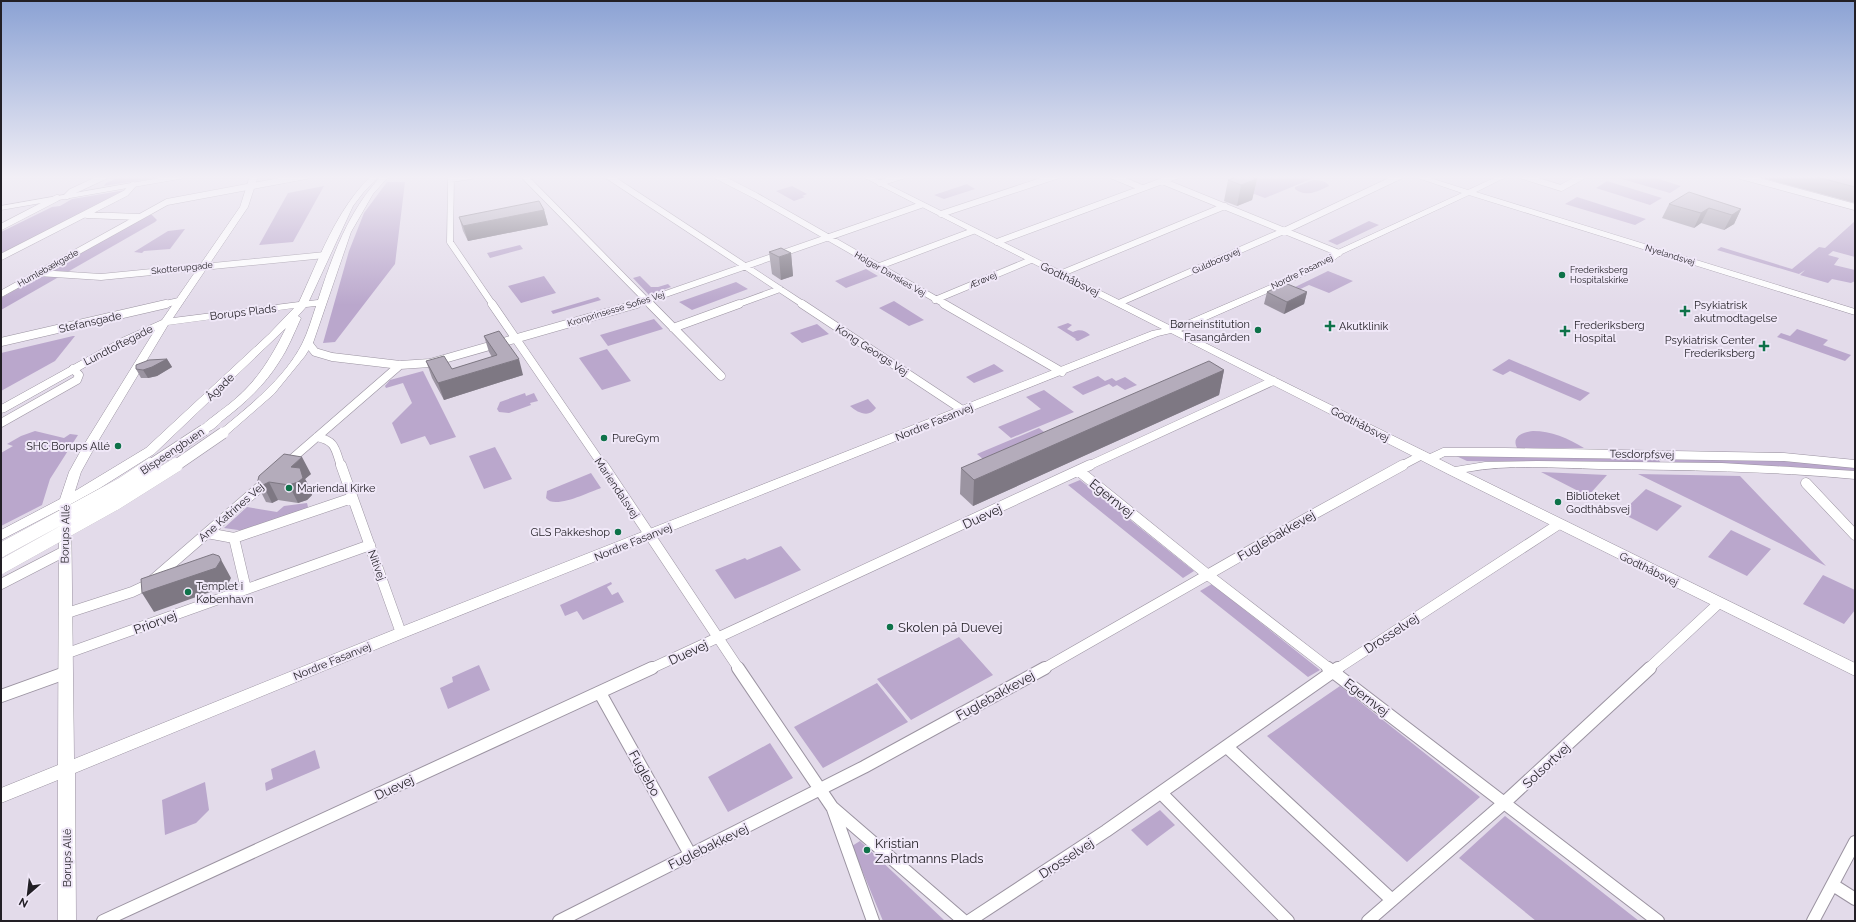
<svg xmlns="http://www.w3.org/2000/svg" width="1856" height="922" font-family="Raleway,sans-serif">
  <rect width="100%" height="100%" fill="#e3dbea"/>
  <path fill="#baa7cc" d="M 123,176 L 166,176 L 104,186 L 106,183 Z
    M 1248,176 L 1312,176 L 1316,177 L 1265,198 L 1228,184 Z
    M 1649,176 L 1681,186 L 1670,193 L 1615,177 Z
    M 1313,180 C 1319,180 1327,181 1329,186 C 1318,191 1306,198 1295,189 L 1295,187 Z
    M 1607,181 L 1662,198 L 1650,205 L 1596,188 Z
    M 387,182 L 405,182 L 395,264 L 335,342 L 323,343 L 349,251 L 364,213 Z
    M 967,184 L 975,189 L 944,199 L 934,195 Z
    M 324,186 L 293,242 L 259,245 L 288,193 Z
    M 792,186 L 807,194 L 802,196 L 805,197 L 794,201 L 776,191 Z
    M 126,190 L 1,255 L 1,232 L 52,207 L 60,206 L 72,199 Z
    M 1577,197 L 1646,219 L 1635,225 L 1565,204 Z
    M 148,215 L 152,215 L 157,220 L 155,222 L 1,310 L 1,298 Z
    M 1369,221 L 1379,225 L 1337,245 L 1328,241 Z
    M 1855,221 L 1855,257 L 1833,251 L 1828,255 L 1839,258 L 1834,265 L 1855,270 L 1855,281 L 1851,283 L 1832,279 L 1828,283 L 1800,275 L 1805,270 L 1799,274 L 1717,250 L 1721,247 L 1792,269 L 1819,247 L 1825,248 Z
    M 185,229 L 170,249 L 144,251 L 142,253 L 134,252 L 168,231 Z
    M 520,245 L 523,249 L 490,258 L 487,253 Z
    M 866,269 L 878,276 L 846,288 L 835,281 Z
    M 1328,271 L 1353,281 L 1329,293 L 1309,285 L 1296,291 L 1291,289 Z
    M 544,276 L 556,293 L 521,303 L 508,286 Z
    M 640,276 L 651,287 L 658,287 L 668,284 L 671,287 L 649,295 L 633,278 Z
    M 736,282 L 748,289 L 692,310 L 679,302 Z
    M 598,297 L 601,300 L 553,314 L 551,311 Z
    M 894,301 L 924,320 L 909,326 L 879,308 Z
    M 654,319 L 663,329 L 608,346 L 600,335 Z
    M 1068,323 L 1072,325 L 1067,329 L 1073,332 C 1079,329 1085,330 1090,335 L 1078,341 L 1075,340 L 1076,339 L 1057,327 Z
    M 817,324 L 829,334 L 802,343 L 790,333 Z
    M 1797,329 L 1828,340 L 1823,345 L 1851,355 L 1845,361 L 1777,337 L 1781,333 L 1790,336 Z
    M 73,336 L 75,336 L 55,361 L 1,391 L 1,353 Z
    M 607,349 L 631,381 L 602,390 L 579,358 Z
    M 1509,359 L 1590,393 L 1580,401 L 1510,371 L 1503,375 L 1492,370 Z
    M 994,364 L 1004,371 L 974,383 L 966,377 Z
    M 423,371 L 456,437 L 430,445 L 425,436 L 401,444 L 392,423 L 412,403 L 403,383 L 386,388 L 385,386 L 390,380 Z
    M 1098,376 L 1105,381 L 1112,378 L 1116,381 L 1125,377 L 1137,385 L 1125,390 L 1117,385 L 1113,387 L 1109,384 L 1083,395 L 1072,387 Z
    M 1044,390 L 1074,412 L 1011,438 L 998,427 L 1041,409 L 1026,397 Z
    M 525,393 L 526,396 L 534,393 L 538,401 L 530,403 L 531,405 L 509,413 L 499,412 L 497,409 L 500,402 Z
    M 868,399 L 876,408 C 869,418 858,413 850,406 Z
    M 1039,428 L 1053,439 L 991,466 L 977,454 Z
    M 35,431 L 64,438 L 70,434 L 78,435 L 50,479 L 42,505 L 1,526 L 1,453 L 13,446 L 7,444 L 21,436 Z
    M 1533,431 C 1551,431 1568,438 1584,448 L 1517,448 C 1511,436 1524,432 1533,431 Z
    M 495,447 L 512,479 L 484,489 L 469,456 Z
    M 1454,455 L 1657,458 L 1662,464 L 1467,461 Z
    M 1671,458 L 1780,460 L 1855,466 L 1855,473 L 1781,466 L 1677,464 Z
    M 1541,472 L 1607,475 L 1588,496 Z
    M 591,473 L 601,488 C 589,492 554,510 546,498 L 547,491 Z
    M 1638,474 L 1740,476 L 1826,566 Z
    M 1080,480 L 1194,571 L 1183,578 L 1068,485 Z
    M 1646,489 L 1682,506 L 1657,531 L 1621,513 Z
    M 307,503 L 309,511 L 245,531 L 224,528 L 247,507 L 277,512 L 284,506 Z
    M 1731,530 L 1771,549 L 1747,576 L 1708,557 Z
    M 781,546 L 801,570 L 735,599 L 715,570 L 745,558 L 747,560 Z
    M 1823,575 L 1855,590 L 1855,610 L 1844,624 L 1803,604 Z
    M 611,582 L 612,584 L 607,587 L 612,595 L 618,592 L 624,602 L 583,620 L 577,611 L 565,616 L 560,605 Z
    M 1212,584 L 1320,670 L 1308,677 L 1200,591 Z
    M 959,637 L 993,675 L 911,720 L 877,679 Z
    M 479,665 L 490,690 L 448,709 L 440,688 L 453,682 L 452,677 Z
    M 877,683 L 908,722 L 823,768 L 794,727 Z
    M 1340,686 L 1480,797 L 1407,862 L 1267,736 Z
    M 770,743 L 793,778 L 728,812 L 708,777 Z
    M 315,750 L 320,768 L 266,791 L 265,783 L 273,779 L 271,769 Z
    M 205,782 L 209,810 L 196,823 L 165,835 L 162,800 Z
    M 1160,810 L 1175,825 L 1147,846 L 1131,830 Z
    M 1505,816 L 1639,921 L 1536,921 L 1459,858 Z
    M 860,841 L 944,920 L 942,921 L 883,921 L 852,846 Z"/>
  <g fill="none" stroke-linecap="round" stroke-linejoin="round">
    <g stroke="#9b93a1" stroke-width="7">
      <path id="minor-far3" d="M 451,176 L 450,242 L 493,305
        M 524,176 L 651,305
        M 608,176 L 804,305
        M 717,176 L 756,196 L 946,305
        M 1113,176 L 1142,188
        M 1523,176 L 1561,188 L 1583,176
        M 1741,176 L 1855,207
        M 451,179 L 471,176
        M 1162,181 L 1339,253
        M 880,183 L 902,176
        M 67,196 L 71,192 L 105,176
        M 941,214 L 1056,176
        M 87,215 L 139,217
        M 1,227 L 57,198
        M 997,242 L 1176,176
        M 1,257 L 126,193 L 133,185
        M 877,267 L 973,231
        M 39,273 L 101,277 L 325,255
        M 1060,274 L 1225,206
        M 1,294 L 167,202 L 306,176
        M 935,300 L 1031,260
        M 1119,303 L 1286,230 L 1400,176
        M 161,305 L 179,301
        M 634,305 L 921,205
        M 736,305 L 780,289"/>
    </g>
    <g stroke="#9b93a1" stroke-width="9">
      <path id="minor-far2" d="M 492,304 L 603,466
        M 650,304 L 721,376
        M 802,304 L 964,411
        M 944,304 L 1062,372
        M 673,328 L 739,304
        M 1,342 L 166,304
        M 308,343 L 315,352 L 332,357 L 400,365 L 430,363 L 637,304
        M 1,423 L 77,380 L 79,375 L 73,369
        M 317,437 C 336,441 335,449 341,466
        M 287,463 L 400,365
        M 1088,466 L 1273,381
        M 1401,466 L 1422,455"/>
    </g>
    <g stroke="#9b93a1" stroke-width="11">
      <path id="minor-far1" d="M 341,465 L 401,633
        M 603,465 L 739,669
        M 1079,471 L 1208,575 L 1330,669
        M 1806,483 L 1855,535
        M 207,533 L 234,538 L 246,589
        M 234,538 L 352,498
        M 1,584 L 65,551
        M 64,614 L 132,592 L 147,585 L 267,481
        M 65,654 L 370,545
        M 650,669 L 1090,465
        M 1043,669 L 1305,519 L 1403,465
        M 1337,669 L 1559,524
        M 1648,669 L 1719,603"/>
    </g>
    <g stroke="#9b93a1" stroke-width="14">
      <path id="minor" d="M 738,668 L 832,807 L 964,921
        M 1328,668 L 1658,921
        M 600,693 L 690,854
        M 1,696 L 65,673
        M 1227,747 L 1392,900
        M 1161,793 L 1288,921
        M 833,809 L 873,921
        M 1833,885 L 1855,899
        M 103,921 L 652,668
        M 559,921 L 864,767 L 1045,668
        M 969,921 L 1106,831 L 1338,668
        M 1368,921 L 1504,803 L 1650,668
        M 1813,921 L 1855,842"/>
    </g>
    <g stroke="#9b93a1" stroke-width="1">
      <path id="tertiary" d="M 171,176 L 189,176 L 185,178 L 1,210 L 1,206 Z
        M 250,176 L 258,176 L 248,207 L 173,318 L 299,302 C 319,259 336,210 371,176 L 379,176 L 363,193 L 353,206 L 309,301 L 318,300 C 333,254 348,212 381,176 L 389,176 L 373,194 L 351,232 L 313,343 L 305,356 L 274,394 L 227,435 L 219,435 L 217,433 L 219,431 C 249,406 284,379 302,344 C 308,332 312,318 316,306 L 306,307 L 298,316 L 301,318 C 294,333 288,349 279,362 C 265,385 244,404 223,420 C 217,426 209,435 200,432 L 198,430 C 206,420 224,409 234,400 C 258,380 272,356 286,328 L 154,454 L 100,488 L 71,504 L 74,759 L 396,629 L 1152,331 L 1162,329 L 861,176 L 871,176 L 1173,327 L 1275,283 L 1327,257 L 1329,254 L 1462,193 L 1412,176 L 1424,176 L 1468,190 L 1498,176 L 1508,176 L 1476,192 L 1855,309 L 1855,315 L 1469,195 L 1342,254 L 1333,261 L 1281,287 L 1181,331 L 1430,454 L 1443,448 L 1505,448 L 1784,453 L 1855,460 L 1855,468 L 1784,461 L 1445,456 L 1439,459 L 1455,467 L 1485,462 L 1537,461 L 1722,463 L 1855,471 L 1855,479 C 1770,471 1685,470 1599,469 C 1555,468 1509,464 1466,472 L 1855,663 L 1855,676 L 1448,474 L 1171,333 L 1158,336 L 406,637 L 75,773 L 76,921 L 58,921 L 58,780 L 1,803 L 1,788 L 58,765 L 59,510 L 1,540 L 1,530 L 60,499 L 69,472 L 85,443 L 155,330 L 130,342 L 5,412 L 1,413 L 1,405 L 122,338 L 162,320 L 240,207 ZM 294,308 L 269,334 L 146,448 L 75,491 L 81,472 L 97,443 L 168,325 Z"/>
    </g>
    <use href="#minor-far3" stroke="#fff" stroke-width="6"/>
    <use href="#minor-far2" stroke="#fff" stroke-width="8"/>
    <use href="#minor-far1" stroke="#fff" stroke-width="10"/>
    <use href="#minor" stroke="#fff" stroke-width="12"/>
    <use href="#tertiary" fill="#fff" fill-rule="evenodd"/>
    <g stroke="#9b93a1" stroke-width="12" stroke-linecap="butt">
      <path id="tertiary-bridge-far1" d="M 149,466 L 204,430
        M 175,466 L 223,433"/>
    </g>
    <g stroke="#9b93a1" stroke-width="14" stroke-linecap="butt">
      <path id="tertiary-bridge" d="M 1,550 L 121,485 L 151,465
        M 1,567 L 114,504 L 176,465"/>
    </g>
    <use href="#tertiary-bridge-far1" stroke="#fff" stroke-width="11"/>
    <use href="#tertiary-bridge" stroke="#fff" stroke-width="14"/>
  </g>
  <path fill="#9b94a1" d="M 1755,176 L 1855,176 L 1855,203 Z
    M 1257,179 L 1252,200 L 1237,206 L 1224,201 L 1228,180 Z
    M 1669,204 L 1741,209 L 1734,224 L 1724,230 L 1701,223 L 1694,228 L 1662,218 Z
    M 544,210 L 548,225 L 468,241 L 463,231 L 459,217 Z
    M 769,252 L 791,253 L 793,276 L 781,280 L 772,274 Z
    M 1267,292 L 1307,292 L 1304,304 L 1284,314 L 1264,304 Z
    M 484,336 L 523,375 L 444,400 L 432,378 L 426,361 L 452,369 L 492,357 L 489,352 Z
    M 167,359 L 172,367 L 157,376 L 148,378 L 141,378 L 136,369 Z
    M 1224,370 L 1219,395 L 973,506 L 960,494 L 961,468 Z
    M 311,474 L 305,479 L 309,486 L 312,495 L 307,500 L 298,503 L 278,500 L 272,503 L 266,502 L 257,484 Z"/>
  <path fill="#7e7883" d="M 1257,179 L 1252,200 L 1237,206 L 1241,185 Z
    M 1709,208 L 1701,223 L 1694,228 L 1701,213 Z
    M 1741,209 L 1734,224 L 1724,230 L 1732,215 Z
    M 544,210 L 548,225 L 468,241 L 463,226 Z
    M 791,253 L 793,276 L 781,280 L 779,257 Z
    M 1307,292 L 1304,304 L 1284,314 L 1287,302 Z
    M 167,359 L 172,367 L 157,376 L 148,378 L 143,370 Z
    M 519,359 L 523,375 L 444,400 L 438,383 Z
    M 1224,370 L 1219,395 L 973,506 L 974,480 Z
    M 302,457 L 311,474 L 305,479 L 309,486 L 312,495 L 307,500 L 298,503 L 289,485 L 291,467 Z
    M 269,482 L 278,500 L 272,503 L 263,485 Z
    M 219,556 L 231,578 L 227,586 L 154,612 L 142,593 Z"/>
  <path fill="#b4acbb" stroke="#7e7883" d="M 1238,176 L 1249,176 L 1257,179 L 1241,185 L 1228,180 Z
    M 1813,176 L 1855,176 L 1855,187 Z
    M 1689,192 L 1741,209 L 1732,215 L 1709,208 L 1701,213 L 1669,204 Z
    M 539,201 L 544,210 L 463,226 L 459,217 Z
    M 781,248 L 791,253 L 779,257 L 769,252 Z
    M 1285,283 L 1307,292 L 1287,302 L 1267,292 Z
    M 499,331 L 519,359 L 438,383 L 426,361 L 444,356 L 452,369 L 497,355 L 484,336 Z
    M 167,359 L 152,367 L 143,370 L 136,369 L 136,365 L 149,360 Z
    M 1209,361 L 1224,370 L 974,480 L 961,468 Z
    M 284,454 L 302,457 L 291,467 L 300,468 L 303,478 L 298,482 L 289,485 L 269,482 L 263,485 L 257,484 L 259,476 Z
    M 213,554 L 219,556 L 221,560 L 216,568 L 142,593 L 141,579 Z"/>
  <linearGradient id="sky" x2="0" y2="1"><stop stop-color="#8ba2d4"/><stop offset="0.58" stop-color="#f2eff6"/><stop offset="1" stop-color="#f2eff6" stop-opacity="0"/></linearGradient>
  <rect width="1856" height="305" fill="url(#sky)"/>
  <g fill="#0e7249" stroke="#f0e8f8" stroke-width="1.5">
    <circle cx="1562" cy="275" r="4"/>
    <path d="M1683 305h4v4h4v4h-4v4h-4v-4h-4v-4h4z"/>
    <path d="M1328 320h4v4h4v4h-4v4h-4v-4h-4v-4h4z"/>
    <circle cx="1258" cy="330" r="4"/>
    <path d="M1563 325h4v4h4v4h-4v4h-4v-4h-4v-4h4z"/>
    <path d="M1762 340h4v4h4v4h-4v4h-4v-4h-4v-4h4z"/>
    <circle cx="604" cy="438" r="4"/>
    <circle cx="118" cy="446" r="4"/>
    <circle cx="289" cy="488" r="4"/>
    <circle cx="1558" cy="502" r="4"/>
    <circle cx="618" cy="532" r="4"/>
    <circle cx="188" cy="592" r="4"/>
    <circle cx="890" cy="627" r="4"/>
    <circle cx="867" cy="850" r="4"/>
  </g>
  <g text-anchor="middle" stroke-width="4" stroke-linejoin="round" paint-order="stroke">
    <g font-size="9" fill="#221f25" stroke="#f0e8f8">
      <text transform="translate(1670 255) rotate(17)" y="3">Nyelandsvej</text>
      <text transform="translate(1216 261) rotate(-24)" y="3">Guldborgvej</text>
      <text transform="translate(48 268) rotate(-29)" y="3">Humlebækgade</text>
      <text transform="translate(182 268) rotate(-6)" y="3">Skotterupgade</text>
      <text transform="translate(1302 272) rotate(-26)" y="3">Nordre Fasanvej</text>
      <text transform="translate(890 274) rotate(30)" y="3">Holger Danskes Vej</text>
      <text transform="translate(983 280) rotate(-23)" y="3">Ærøvej</text>
      <text transform="translate(616 309) rotate(-17)" y="3">Kronprinsesse Sofies Vej</text>
    </g>
    <g font-size="9" fill="#221f25" stroke="#f0e8f8" text-anchor="start">
      <text x="1570" y="273">Frederiksberg<tspan x="1570" dy="10">Hospitalskirke</tspan></text>
    </g>
    <g font-size="11" fill="#221f25" stroke="#f0e8f8">
      <text transform="translate(1070 279) rotate(26)" y="4">Godthåbsvej</text>
      <text transform="translate(243 312) rotate(-7)" y="4">Borups Plads</text>
      <text transform="translate(90 322) rotate(-13)" y="4">Stefansgade</text>
      <text transform="translate(118 345) rotate(-27)" y="4">Lundtoftegade</text>
      <text transform="translate(872 350) rotate(33)" y="4">Kong Georgs Vej</text>
      <text transform="translate(220 387) rotate(-44)" y="4">Ågade</text>
      <text transform="translate(934 422) rotate(-22)" y="4">Nordre Fasanvej</text>
      <text transform="translate(1360 424) rotate(27)" y="4">Godthåbsvej</text>
      <text transform="translate(172 451) rotate(-34)" y="4">Bispeengbuen</text>
      <text transform="translate(1642 454) rotate(1)" y="4">Tesdorpfsvej</text>
      <text transform="translate(617 488) rotate(56)" y="4">Mariendalsvej</text>
      <text transform="translate(231 512) rotate(-41)" y="4">Ane Katrines Vej</text>
      <text transform="translate(65 534) rotate(-89)" y="4">Borups Allé</text>
      <text transform="translate(633 542) rotate(-22)" y="4">Nordre Fasanvej</text>
      <text transform="translate(377 565) rotate(70)" y="4">Nitivej</text>
      <text transform="translate(1649 569) rotate(26)" y="4">Godthåbsvej</text>
      <text transform="translate(332 661) rotate(-22)" y="4">Nordre Fasanvej</text>
      <text transform="translate(67 858) rotate(-90)" y="4">Borups Allé</text>
    </g>
    <g font-size="11" fill="#221f25" stroke="#f0e8f8" text-anchor="start">
      <text x="1694" y="309">Psykiatrisk<tspan x="1694" dy="13">akutmodtagelse</tspan></text>
      <text x="1250" y="328" text-anchor="end">Børneinstitution<tspan x="1250" dy="13">Fasangården</tspan></text>
      <text x="1574" y="329">Frederiksberg<tspan x="1574" dy="13">Hospital</tspan></text>
      <text x="1339" y="330">Akutklinik</text>
      <text x="1755" y="344" text-anchor="end">Psykiatrisk Center<tspan x="1755" dy="13">Frederiksberg</tspan></text>
      <text x="612" y="442">PureGym</text>
      <text x="110" y="450" text-anchor="end">SHC Borups Allé</text>
      <text x="297" y="492">Mariendal Kirke</text>
      <text x="1566" y="500">Biblioteket<tspan x="1566" dy="13">Godthåbsvej</tspan></text>
      <text x="610" y="536" text-anchor="end">GLS Pakkeshop</text>
      <text x="196" y="590">Templet i<tspan x="196" dy="13">København</tspan></text>
    </g>
    <g font-size="13" fill="#221f25" stroke="#f0e8f8">
      <text transform="translate(1112 498) rotate(39)" y="5">Egernvej</text>
      <text transform="translate(982 516) rotate(-25)" y="5">Duevej</text>
      <text transform="translate(1276 535) rotate(-30)" y="5">Fuglebakkevej</text>
      <text transform="translate(155 622) rotate(-20)" y="5">Priorvej</text>
      <text transform="translate(1391 633) rotate(-33)" y="5">Drosselvej</text>
      <text transform="translate(688 652) rotate(-25)" y="5">Duevej</text>
      <text transform="translate(995 695) rotate(-29)" y="5">Fuglebakkevej</text>
      <text transform="translate(1367 697) rotate(38)" y="5">Egernvej</text>
      <text transform="translate(1546 765) rotate(-43)" y="5">Solsortvej</text>
      <text transform="translate(645 773) rotate(61)" y="5">Fuglebo</text>
      <text transform="translate(394 787) rotate(-25)" y="5">Duevej</text>
      <text transform="translate(708 846) rotate(-26)" y="5">Fuglebakkevej</text>
      <text transform="translate(1066 858) rotate(-33)" y="5">Drosselvej</text>
    </g>
    <g font-size="13" fill="#221f25" stroke="#f0e8f8" text-anchor="start">
      <text x="898" y="632">Skolen på Duevej</text>
      <text x="875" y="848">Kristian<tspan x="875" dy="15">Zahrtmanns Plads</tspan></text>
    </g>
  </g>
  <rect width="1856" height="922" fill="none" stroke="#221f25" stroke-width="4"/>
  <g transform="translate(28 894) rotate(208)" stroke="#f0e8f8" stroke-width="3" paint-order="stroke">
  <path d="M0-3L7 15L0 10L-7 15Z" fill="#221f25"/>
  <text y="-6" font-size="11" font-weight="bold" text-anchor="middle" fill="#221f25">N</text>
  </g>
</svg>
